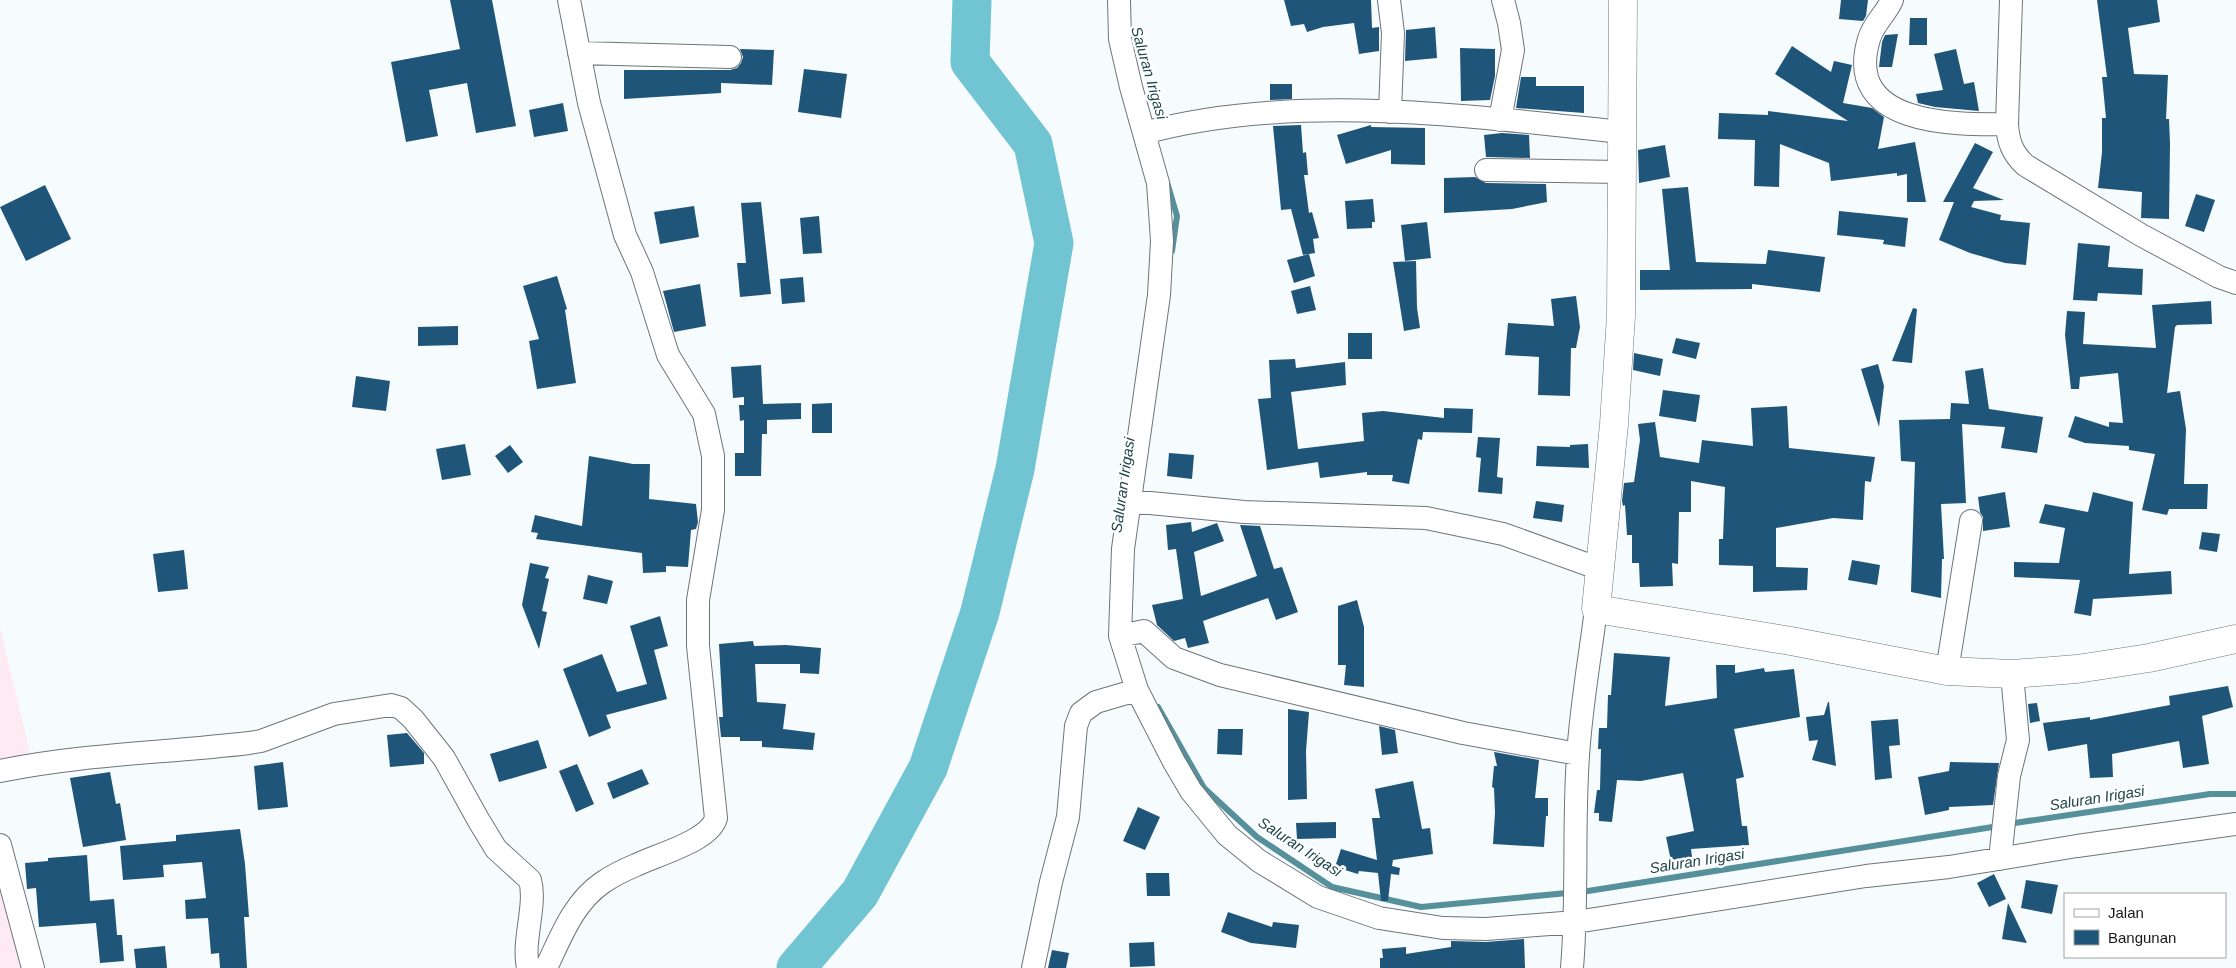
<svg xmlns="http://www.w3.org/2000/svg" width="2236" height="968" font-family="Helvetica,sans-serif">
  <rect width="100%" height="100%" fill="#f6fbfe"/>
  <path fill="#feeaf3" d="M 0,627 L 30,753 L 0,763 Z
    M 0,845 L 44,968 L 0,968 Z"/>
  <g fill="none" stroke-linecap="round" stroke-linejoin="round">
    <path stroke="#56909a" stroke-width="6" d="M 1167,182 L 1177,216 L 1172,251
      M 1158,707 L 1204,788 L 1257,837 L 1332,887 L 1421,907 L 1588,891 L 1999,826
      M 2008,824 L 2210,794 L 2236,794"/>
    <path stroke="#71c4d1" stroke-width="39" d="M 796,968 L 860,893 L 928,768 L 980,612 L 1015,469 L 1054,243 L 1033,144 L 970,62 L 972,0"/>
  </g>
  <path fill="#1f5579" d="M 450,0 L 492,0 L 516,126 L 476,133 L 467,83 L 429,90 L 438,136 L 406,142 L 391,62 L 460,49 Z
    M 1284,0 L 1371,0 L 1372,28 L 1379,27 L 1379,51 L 1359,54 L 1354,23 L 1323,27 L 1307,32 L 1304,24 L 1291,26 Z
    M 1841,0 L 1868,0 L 1866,16 L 1863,21 L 1839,19 Z
    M 2097,0 L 2157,0 L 2160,22 L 2128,28 L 2134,74 L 2168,75 L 2166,119 L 2169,119 L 2170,144 L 2169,219 L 2141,218 L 2142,192 L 2098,188 L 2102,152 L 2102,118 L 2106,118 L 2102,77 L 2107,77 Z
    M 1910,18 L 1927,18 L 1927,45 L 1909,45 Z
    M 1435,27 L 1437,58 L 1405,61 L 1406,30 Z
    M 1898,34 L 1892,67 L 1879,67 L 1882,42 L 1885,35 Z
    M 1792,46 L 1831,72 L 1834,61 L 1852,65 L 1843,103 L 1872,108 L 1884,117 L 1878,149 L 1915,142 L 1926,202 L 1907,202 L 1907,174 L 1897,176 L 1897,173 L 1831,181 L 1829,163 L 1780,144 L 1779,187 L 1754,186 L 1755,140 L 1718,139 L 1719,113 L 1768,115 L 1768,111 L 1848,121 L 1775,74 Z
    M 1460,48 L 1495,49 L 1495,76 L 1490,100 L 1461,101 Z
    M 740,49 L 774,50 L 772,85 L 721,83 L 721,93 L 624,99 L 624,70 L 730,70 L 737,68 L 741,63 L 743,57 Z
    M 1956,49 L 1964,84 L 1974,82 L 1979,111 L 1935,107 L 1918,103 L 1916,94 L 1943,90 L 1934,54 Z
    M 804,69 L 847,74 L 841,118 L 798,112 Z
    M 1521,77 L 1536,77 L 1536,86 L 1584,86 L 1584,113 L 1516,108 Z
    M 1270,84 L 1292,84 L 1292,99 L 1270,100 Z
    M 563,103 L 568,131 L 534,137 L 529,110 Z
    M 1301,125 L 1303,153 L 1306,152 L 1308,175 L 1304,175 L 1309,213 L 1312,212 L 1319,238 L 1313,239 L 1315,253 L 1303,255 L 1291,209 L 1281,210 L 1273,126 Z
    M 1371,125 L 1371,127 L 1425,128 L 1425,165 L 1391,164 L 1391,150 L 1346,164 L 1337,135 Z
    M 1502,133 L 1529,135 L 1530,158 L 1486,157 L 1484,135 Z
    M 1975,143 L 1993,152 L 1973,188 L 2004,200 L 1974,201 L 1971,207 L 2001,215 L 2000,220 L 2030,223 L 2026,265 L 2005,263 L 1970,253 L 1939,240 L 1954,202 L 1943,202 Z
    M 1665,145 L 1670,177 L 1639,183 L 1638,150 Z
    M 1475,177 L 1486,183 L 1546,184 L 1547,202 L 1512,209 L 1444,213 L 1444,178 Z
    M 45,185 L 71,239 L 26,261 L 0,207 Z
    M 1688,187 L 1696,262 L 1766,264 L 1768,250 L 1825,257 L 1820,292 L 1752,284 L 1752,289 L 1640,290 L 1640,270 L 1670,270 L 1662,189 Z
    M 2196,194 L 2215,200 L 2204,232 L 2185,226 Z
    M 1373,199 L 1375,222 L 1372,222 L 1372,228 L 1347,229 L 1345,201 Z
    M 761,202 L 771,294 L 740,297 L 737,263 L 746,263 L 741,203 Z
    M 694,206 L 699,237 L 660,244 L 654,212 Z
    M 1839,211 L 1908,218 L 1905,247 L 1883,244 L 1884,240 L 1837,235 Z
    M 819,216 L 822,253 L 803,254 L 800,218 Z
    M 1427,222 L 1431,258 L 1405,261 L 1401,225 Z
    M 2078,243 L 2110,246 L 2108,267 L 2143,269 L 2142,295 L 2098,293 L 2097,301 L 2073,300 Z
    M 1309,254 L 1315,276 L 1294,283 L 1287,260 Z
    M 1416,261 L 1417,308 L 1420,328 L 1404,331 L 1393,262 Z
    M 557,276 L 567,309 L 565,310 L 576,383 L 537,389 L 529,341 L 539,339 L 523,286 Z
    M 803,277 L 805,302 L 782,304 L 780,279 Z
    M 700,284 L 706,326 L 674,332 L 663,291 Z
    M 1310,286 L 1316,310 L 1297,314 L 1291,291 Z
    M 1576,296 L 1580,327 L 1576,348 L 1571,348 L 1570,396 L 1538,395 L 1539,357 L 1505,355 L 1508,323 L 1554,326 L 1551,299 Z
    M 2211,301 L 2212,324 L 2177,325 L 2175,327 L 2167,393 L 2180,391 L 2186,429 L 2184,484 L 2208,484 L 2207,509 L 2169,509 L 2167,515 L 2142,510 L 2155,454 L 2129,450 L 2129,446 L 2085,443 L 2068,437 L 2075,416 L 2109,427 L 2109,422 L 2123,423 L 2118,373 L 2080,377 L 2079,389 L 2071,389 L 2065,335 L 2067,311 L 2085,312 L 2083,344 L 2156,348 L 2152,305 Z
    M 1913,308 L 1917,309 L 1912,363 L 1892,361 Z
    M 458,326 L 458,345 L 418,346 L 418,327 Z
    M 1348,333 L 1372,333 L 1372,359 L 1348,359 Z
    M 1676,338 L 1700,343 L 1696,359 L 1672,353 Z
    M 1634,353 L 1663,359 L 1660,376 L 1633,370 Z
    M 1295,359 L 1296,368 L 1345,362 L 1346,385 L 1291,392 L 1298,449 L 1364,441 L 1362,413 L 1383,411 L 1444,418 L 1444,408 L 1473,409 L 1472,433 L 1423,432 L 1422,440 L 1418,439 L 1409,484 L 1392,481 L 1393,475 L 1367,475 L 1367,472 L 1320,478 L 1318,462 L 1267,470 L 1258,399 L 1271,398 L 1269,360 Z
    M 1878,364 L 1884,386 L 1879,427 L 1861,369 Z
    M 761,365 L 763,404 L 801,403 L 801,419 L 767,420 L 767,434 L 762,434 L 761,476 L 735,476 L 735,453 L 744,453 L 744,420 L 740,421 L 739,405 L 744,405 L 744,397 L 733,398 L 731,367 Z
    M 1983,368 L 1989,409 L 2043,417 L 2037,453 L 2001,448 L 2005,427 L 1962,424 L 1966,503 L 1941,504 L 1944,559 L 1942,559 L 1941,598 L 1911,592 L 1915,462 L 1901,461 L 1899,420 L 1950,419 L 1951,403 L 1969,404 L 1965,371 Z
    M 356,376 L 390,381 L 386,411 L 352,407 Z
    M 1663,390 L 1700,395 L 1696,422 L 1659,416 Z
    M 832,403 L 832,433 L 812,433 L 812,404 Z
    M 1787,406 L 1789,448 L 1875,457 L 1871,482 L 1865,481 L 1863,520 L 1833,518 L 1776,528 L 1776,567 L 1808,568 L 1807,590 L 1753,592 L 1753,566 L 1719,565 L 1719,539 L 1723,539 L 1725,487 L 1691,481 L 1691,512 L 1679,512 L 1678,564 L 1672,563 L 1673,586 L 1640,587 L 1639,563 L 1632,563 L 1632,535 L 1627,535 L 1625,505 L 1623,506 L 1622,501 L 1624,483 L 1634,482 L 1640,440 L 1638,424 L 1655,422 L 1660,457 L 1699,463 L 1702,440 L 1753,446 L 1751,408 Z
    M 1478,437 L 1500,438 L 1497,477 L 1503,478 L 1502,494 L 1478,492 L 1481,458 L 1476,457 Z
    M 465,444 L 471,475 L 442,480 L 436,449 Z
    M 1588,444 L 1589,468 L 1536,466 L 1537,446 L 1570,447 L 1570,445 Z
    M 510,445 L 523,462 L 508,473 L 495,456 Z
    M 1169,453 L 1194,455 L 1192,479 L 1167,476 Z
    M 589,456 L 633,464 L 650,464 L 649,499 L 696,504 L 698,522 L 696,529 L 691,530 L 688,567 L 666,566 L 666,572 L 643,573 L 642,553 L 536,539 L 538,533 L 531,532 L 535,515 L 582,526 Z
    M 2005,492 L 2010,527 L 1983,531 L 1983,517 L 1980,512 L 1978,497 Z
    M 2093,492 L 2133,502 L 2129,574 L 2171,571 L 2172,594 L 2093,599 L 2091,616 L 2074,613 L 2080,580 L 2014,577 L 2014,562 L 2059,563 L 2065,528 L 2039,523 L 2045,504 L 2088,512 Z
    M 1536,501 L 1564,505 L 1562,522 L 1533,518 Z
    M 1191,522 L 1192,532 L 1217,523 L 1224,541 L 1194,552 L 1201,596 L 1257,576 L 1240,525 L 1260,526 L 1274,569 L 1282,567 L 1298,612 L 1276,620 L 1268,598 L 1203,621 L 1209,643 L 1188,648 L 1185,638 L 1174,641 L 1157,625 L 1152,605 L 1183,599 L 1176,549 L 1168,550 L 1166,525 Z
    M 2202,532 L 2220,534 L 2217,552 L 2199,549 Z
    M 184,550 L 188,589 L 158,592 L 153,554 Z
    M 1852,560 L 1880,565 L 1877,585 L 1848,580 Z
    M 530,563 L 549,567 L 545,578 L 549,579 L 542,611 L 547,612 L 539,649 L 522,605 Z
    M 588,575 L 613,581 L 607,604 L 583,599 Z
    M 1357,600 L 1364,627 L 1364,687 L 1344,685 L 1346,665 L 1338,665 L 1338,606 Z
    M 660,616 L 668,646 L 654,650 L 667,699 L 606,715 L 611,728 L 589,737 L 563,669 L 602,654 L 617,692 L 647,684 L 630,626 Z
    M 753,641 L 754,646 L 786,645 L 821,648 L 819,674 L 800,673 L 800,664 L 755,664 L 757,702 L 786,704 L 783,729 L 815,733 L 813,750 L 762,747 L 762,741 L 740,741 L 740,737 L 721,737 L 719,717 L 723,717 L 719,644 Z
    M 1614,653 L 1670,657 L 1665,706 L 1717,698 L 1716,665 L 1735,665 L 1735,673 L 1764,668 L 1765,672 L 1794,669 L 1800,717 L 1734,729 L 1744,777 L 1736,779 L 1742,826 L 1747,826 L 1749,845 L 1691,849 L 1692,857 L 1671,861 L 1666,837 L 1694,831 L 1683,773 L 1641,781 L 1617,780 L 1612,822 L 1599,821 L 1599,813 L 1594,813 L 1597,790 L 1600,790 L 1601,749 L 1598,749 L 1599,728 L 1607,728 L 1608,695 L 1611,695 Z
    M 2228,686 L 2233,707 L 2202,716 L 2209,764 L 2183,768 L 2179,741 L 2112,754 L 2113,777 L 2090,778 L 2087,744 L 2048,751 L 2043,723 L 2090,717 L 2090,720 L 2170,705 L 2169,696 Z
    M 1828,702 L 1829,702 L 1836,766 L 1812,760 L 1818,740 L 1809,741 L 1806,717 L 1824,715 Z
    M 2037,703 L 2040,721 L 2030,723 L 2028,704 Z
    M 1288,709 L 1309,712 L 1306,751 L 1307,799 L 1288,800 Z
    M 1898,719 L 1900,745 L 1889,746 L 1892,778 L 1875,780 L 1871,721 Z
    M 1379,726 L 1395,730 L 1398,753 L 1382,755 Z
    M 1218,729 L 1243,729 L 1242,755 L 1217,754 Z
    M 407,733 L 424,753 L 424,764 L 390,767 L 387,735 Z
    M 538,740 L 547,768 L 499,782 L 490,754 Z
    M 1494,752 L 1539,760 L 1535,798 L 1548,798 L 1548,816 L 1546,816 L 1544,847 L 1493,844 L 1495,813 L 1494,788 L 1492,787 L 1494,766 L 1497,766 Z
    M 283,762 L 288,807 L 258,810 L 254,766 Z
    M 1950,762 L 1999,763 L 1993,805 L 1949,807 L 1949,810 L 1925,815 L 1918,777 L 1949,771 Z
    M 577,764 L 594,804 L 576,812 L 559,771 Z
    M 642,769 L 649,784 L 613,799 L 607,783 Z
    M 110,772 L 116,804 L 120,803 L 126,840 L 83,847 L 70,778 Z
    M 1413,781 L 1422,829 L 1430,828 L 1433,854 L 1393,860 L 1392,866 L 1400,868 L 1399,875 L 1391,874 L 1388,901 L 1381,901 L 1378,873 L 1359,871 L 1358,874 L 1335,867 L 1341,849 L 1377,860 L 1372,818 L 1380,818 L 1375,789 Z
    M 1138,807 L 1160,817 L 1145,850 L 1123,841 Z
    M 1336,822 L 1336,838 L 1297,839 L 1296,823 Z
    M 240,829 L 245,864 L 249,917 L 244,917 L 247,968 L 220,968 L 219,953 L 211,954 L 208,918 L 186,919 L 185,900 L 206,898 L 202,862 L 163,865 L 164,877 L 123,880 L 120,846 L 176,841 L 176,835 Z
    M 87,855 L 90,901 L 114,899 L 117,935 L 122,935 L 124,961 L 100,963 L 96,923 L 39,927 L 36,888 L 27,889 L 25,863 L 48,861 L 48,858 Z
    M 1146,873 L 1169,873 L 1170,896 L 1147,896 Z
    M 1994,874 L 2006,899 L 1989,907 L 1977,883 Z
    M 2026,880 L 2058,885 L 2052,914 L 2021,908 Z
    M 2008,903 L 2027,943 L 2002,939 Z
    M 1228,912 L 1272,927 L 1273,922 L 1299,925 L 1296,948 L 1251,943 L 1221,932 Z
    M 1524,939 L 1525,968 L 1380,968 L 1380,958 L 1383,958 L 1382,949 L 1406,947 L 1406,954 L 1451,947 L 1451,941 L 1486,942 Z
    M 1154,942 L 1155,966 L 1130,967 L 1129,943 Z
    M 165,946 L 167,968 L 136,968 L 134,949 Z
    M 1052,950 L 1069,953 L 1066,968 L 1048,968 Z"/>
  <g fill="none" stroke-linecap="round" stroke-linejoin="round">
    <g stroke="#6e757a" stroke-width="24">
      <path id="street" d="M 1119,0 L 1120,39 L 1131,87 L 1158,183 L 1162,241 L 1159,295 L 1123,549 L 1120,636 L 1137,690 L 1174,762 L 1191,791 L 1227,835 L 1259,861 L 1318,897 L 1379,918 L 1443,928 L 1486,929 L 1576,922 L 1866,876 L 1949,867 L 2077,846 L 2236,824
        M 1389,0 L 1393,33 L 1390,112
        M 1892,0 C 1886,14 1873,24 1869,39 C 1843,125 1953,125 2007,124
        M 2011,0 L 2007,124 C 2008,141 2012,153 2025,165 L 2141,235 L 2219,277 L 2236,283
        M 579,53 L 730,57
        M 1500,120 L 1513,50 L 1509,23 L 1503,0
        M 1144,133 C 1295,92 1468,116 1622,132
        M 1486,170 L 1622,172
        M 1129,501 L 1244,512 L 1426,518 L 1503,534 L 1600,569
        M 1120,636 L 1144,631 L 1174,658 L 1220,675 L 1463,733 L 1578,754
        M 1947,671 L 1971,521
        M 0,771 C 82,754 165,753 249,743 L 261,741 L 334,714 L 391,705 L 401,708 L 413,719 L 444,758 L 479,821 L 496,849 L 530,880 C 537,905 522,940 528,968
        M 0,845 L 33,968
        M 2000,859 L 2009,776 L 2018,740 L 2012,674
        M 546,968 C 561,937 573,903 602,883 C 612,876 624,870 636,865 C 656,855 710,841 716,818 L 698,646 L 698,600 L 713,510 L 713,456 L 704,414 L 668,355 L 642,272 L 625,235 L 589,103 L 569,0
        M 1033,968 L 1051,882 L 1068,817 L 1076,726 L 1081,713 L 1096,702 L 1137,690
        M 1572,968 C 1578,897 1573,827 1578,756 C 1581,707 1590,657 1596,609"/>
    </g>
    <g stroke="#6e757a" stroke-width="29">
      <path id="secondary" d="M 1623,0 L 1621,316 L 1614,424 L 1596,609 L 1791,641 L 1947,671 L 2012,674 L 2077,669 L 2149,658 L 2236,639"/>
    </g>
    <use href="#street" stroke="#fff" stroke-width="22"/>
    <use href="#secondary" stroke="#fff" stroke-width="28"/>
  </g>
  <g text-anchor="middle" stroke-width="5" stroke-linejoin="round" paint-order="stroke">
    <g font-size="15" font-style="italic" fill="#20474d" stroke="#fff">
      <text transform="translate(1149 73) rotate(74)" y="5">Saluran Irigasi</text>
      <text transform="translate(1123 485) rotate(-82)" y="5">Saluran Irigasi</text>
      <text transform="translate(2097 798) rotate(-9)" y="5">Saluran Irigasi</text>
      <text transform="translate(1300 847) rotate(33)" y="5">Saluran Irigasi</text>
      <text transform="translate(1697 861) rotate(-9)" y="5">Saluran Irigasi</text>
    </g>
  </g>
  <rect x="2064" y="893" width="162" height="65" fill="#ffffff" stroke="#a2a3a3"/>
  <rect x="2074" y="909" width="25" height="8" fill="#ffffff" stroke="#a2a3a3"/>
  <text x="2108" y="918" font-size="15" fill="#16181a">Jalan</text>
  <rect x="2074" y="930" width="25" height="15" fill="#1f5579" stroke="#a2a3a3"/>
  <text x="2108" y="943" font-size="15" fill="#16181a">Bangunan</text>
</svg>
